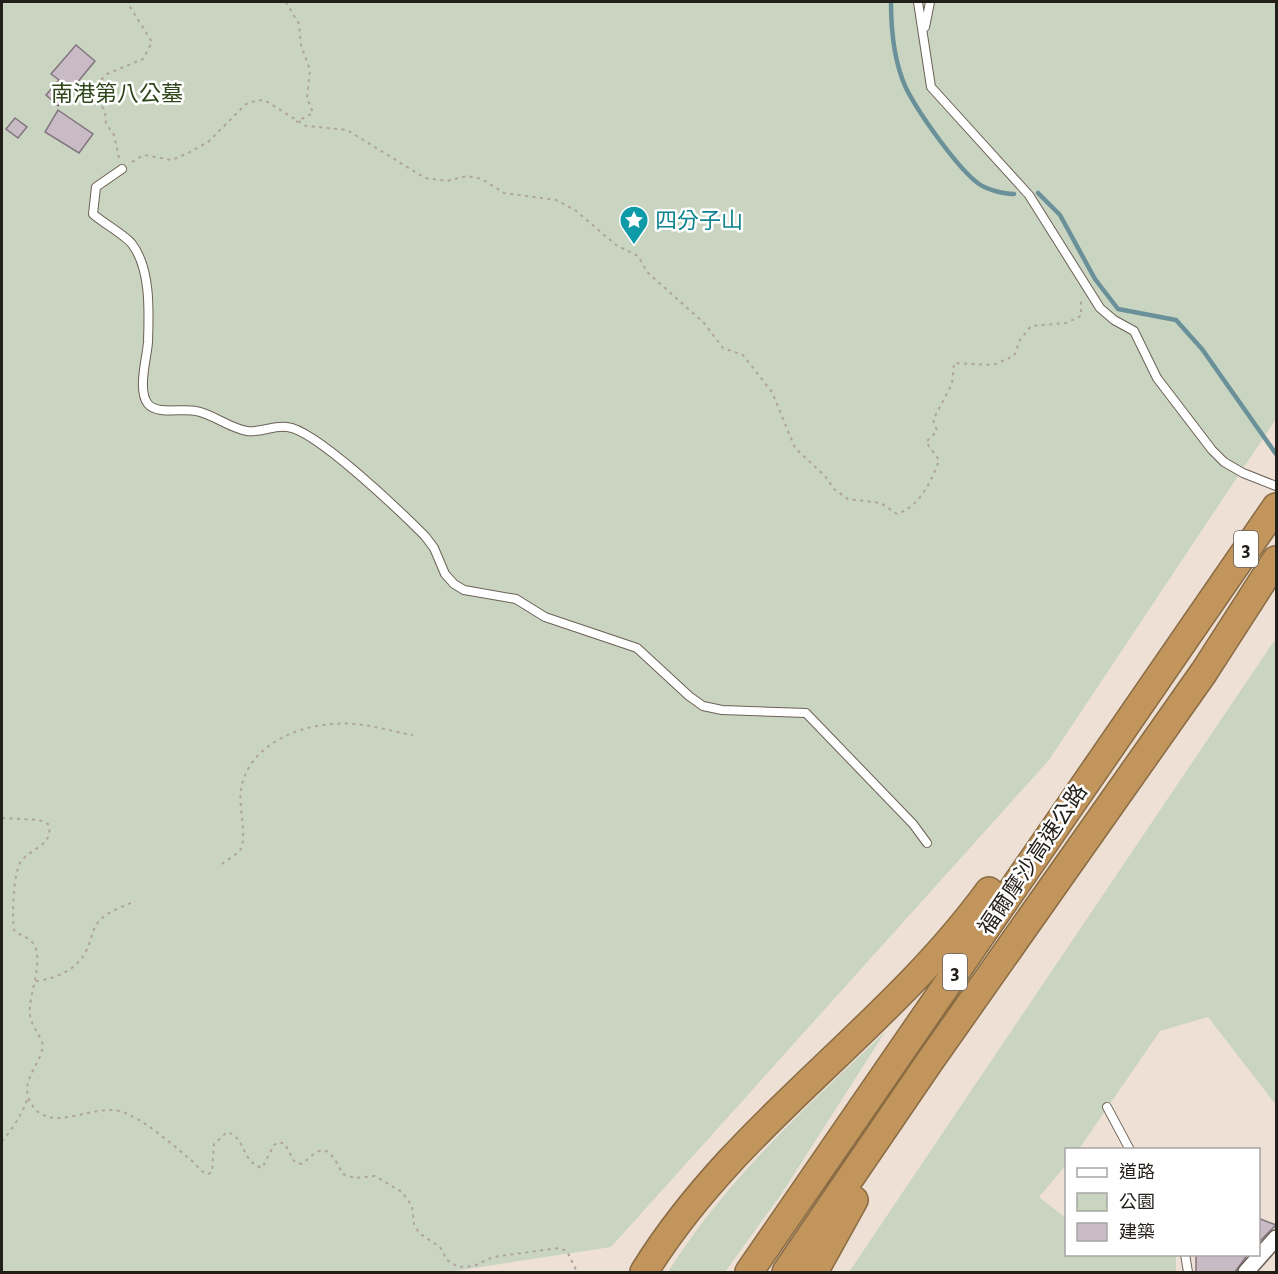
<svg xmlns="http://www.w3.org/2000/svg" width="1278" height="1274" font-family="'Alegreya Sans','Noto Sans TC',sans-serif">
  <rect width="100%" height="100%" fill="#eee0d5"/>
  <path fill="#cad5c1" d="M 2,2 L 1276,2 L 1276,419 L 1049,760 L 611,1247 L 448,1272 L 2,1272 Z
    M 1276,638 L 1276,1105 L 1208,1017 L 1160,1031 L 1079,1149 L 1066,1150 L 1066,1165 L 1039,1197 L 1066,1218 L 1066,1254 L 1176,1255 L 1176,1272 L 849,1272 Z
    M 885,1032 L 780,1196 L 725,1272 L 668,1272 C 725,1181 807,1106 885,1032 Z"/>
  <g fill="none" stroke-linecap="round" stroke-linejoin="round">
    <path stroke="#6a9199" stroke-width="4.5" d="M 891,2 C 891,30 894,62 906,88 C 918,112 957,168 979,184 C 988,190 1004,194 1014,194
      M 1038,193 L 1060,215 L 1095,279 L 1118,309 L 1176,320 L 1202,349 L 1276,454"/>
  </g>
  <path fill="#c8bbc5" stroke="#81757e" stroke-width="1.5" d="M 76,45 L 95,61 L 58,106 L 46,95 L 59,80 L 51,74 Z
    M 58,110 L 93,134 L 79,153 L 45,132 Z
    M 15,118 L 27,127 L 18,138 L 6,129 Z
    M 1258,1218 L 1276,1225 L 1258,1243 Z
    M 1196,1254 L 1248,1254 L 1235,1272 L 1196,1272 Z"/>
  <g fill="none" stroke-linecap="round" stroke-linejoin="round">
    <g stroke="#6c6056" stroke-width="10">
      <path id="lane" d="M 918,2 L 931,87 L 1029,195 L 1100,308 L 1114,320 L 1134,331 L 1157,378 L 1212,450 L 1224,462 L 1243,473 L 1276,486
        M 925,27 L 930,2
        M 122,169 L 96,187 L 93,214 C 103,223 125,235 132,244 C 151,269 149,312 148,342 C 147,358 137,390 148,404 C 157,415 183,408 196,411 C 213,414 229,428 247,431 C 260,433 274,425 287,427 C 315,429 402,513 425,536 L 434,548 L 445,574 L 454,584 L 464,590 L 516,599 L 545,617 L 637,648 L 689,696 L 703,706 L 722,710 L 806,713 L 913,824 L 927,843
        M 1107,1107 L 1130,1150
        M 1185,1254 L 1188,1272"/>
    </g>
    <g stroke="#6c6056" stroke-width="18">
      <path id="street" d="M 1246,1272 L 1276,1238"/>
    </g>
    <g stroke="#896b44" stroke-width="30">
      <path id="highway" d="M 644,1272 C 736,1123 886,1032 989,891
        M 749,1272 L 1276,507
        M 786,1272 L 930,1061 L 1204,672 L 1276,560
        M 814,1272 L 854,1200"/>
    </g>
    <path stroke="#afa49b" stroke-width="2" stroke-dasharray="3 4.5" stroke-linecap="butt" d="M 286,2 L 299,24 L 301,45 L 310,70 L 307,98 L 313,113 L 296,122
      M 119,158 L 114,135 L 106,124 L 105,111 L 91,90 L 107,74 L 143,59 L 152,42 L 127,2
      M 132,162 L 144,155 L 172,160 L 188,153 L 208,142 L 246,104 L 258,100 L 266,101 L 306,126 L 347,130 L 425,178 L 447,181 L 467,176 L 482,179 L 504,193 L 556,200 L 575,210 L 616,245 L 638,256 L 647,272 L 704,323 L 723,348 L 743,355 L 772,392 L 795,448 L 825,476 L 834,489 L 848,499 L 881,503 L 897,514 C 919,507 932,481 939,460 L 926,442 L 937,431 L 933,420 L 952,384 L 954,363 L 993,365 L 1014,356 L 1020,340 L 1031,326 L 1066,323 L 1081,316 L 1081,299
      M 2,818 L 39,820 L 48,824 C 56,845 28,849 20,863 C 13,877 12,915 14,930 C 19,935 25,936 30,940 C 48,955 27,997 30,1015 C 31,1026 40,1034 43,1045 C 41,1066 17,1082 32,1105 C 52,1135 94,1102 123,1112 C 148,1122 170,1143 191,1160 C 197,1165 200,1172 208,1174 L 212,1172 L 214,1144 L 227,1132 C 247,1138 240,1161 262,1168 L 274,1145 L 279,1142 L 285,1144 L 294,1161 L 301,1164 C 307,1161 311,1155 317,1152 C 331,1145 337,1165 343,1174 L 355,1178 L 375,1176 L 402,1192 L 412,1206 L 414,1224 L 419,1233 L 440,1247 L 447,1260 L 458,1267 L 474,1266 L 493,1257 L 558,1248 L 567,1251 L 577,1272
      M 222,864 C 227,860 236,855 240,850 C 248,839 238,805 241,790 C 248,741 309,720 354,724 C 373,725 393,732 413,735
      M 36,981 C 57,979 80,968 88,947 C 92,938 92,929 99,921 C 108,911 123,907 135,901
      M 2,1141 C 12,1130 25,1110 28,1096"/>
    <use href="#lane" stroke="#fff" stroke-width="8"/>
    <use href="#street" stroke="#fff" stroke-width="15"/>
    <use href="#highway" stroke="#c1955b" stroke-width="27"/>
  </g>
  <defs>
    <g id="sight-pin" transform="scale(1.5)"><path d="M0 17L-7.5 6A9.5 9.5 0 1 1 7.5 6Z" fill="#0f9aa8" stroke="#fff"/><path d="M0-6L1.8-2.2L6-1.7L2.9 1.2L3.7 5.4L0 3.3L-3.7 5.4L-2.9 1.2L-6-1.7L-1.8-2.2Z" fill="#fff"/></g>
  </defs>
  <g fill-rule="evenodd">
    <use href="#sight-pin" x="634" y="220"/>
  </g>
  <g text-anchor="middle" stroke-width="5" stroke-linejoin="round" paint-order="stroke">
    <g fill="#fff" stroke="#64625f" stroke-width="1.5">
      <rect x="1234" y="531" width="24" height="36" rx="4.5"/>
      <rect x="943" y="954" width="24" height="36" rx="4.5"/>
    </g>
    <g font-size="21" font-weight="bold" fill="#221e1a">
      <text x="1246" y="556">3</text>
      <text x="955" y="979">3</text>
    </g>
    <g font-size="22" fill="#2f461a" stroke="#fff">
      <text x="117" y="101">南港第八公墓</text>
    </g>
    <g font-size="22" fill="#0d838f" stroke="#fff" text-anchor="start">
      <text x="655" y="228">四分子山</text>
    </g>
    <g font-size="22" fill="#221e1a" stroke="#fff">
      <text transform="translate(1032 859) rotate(-56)" y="8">福爾摩沙高速公路</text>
    </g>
  </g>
  <rect width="1278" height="1274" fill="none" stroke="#221e1a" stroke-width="6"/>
  <rect x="1065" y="1148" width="195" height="108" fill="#ffffff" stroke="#a7a5a3" stroke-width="1.5"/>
  <rect x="1077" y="1168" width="30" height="9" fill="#ffffff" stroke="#a7a5a3" stroke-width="1.5"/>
  <text x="1119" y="1178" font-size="18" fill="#221e1a">道路</text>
  <rect x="1077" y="1193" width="30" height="18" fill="#cad5c1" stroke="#a7a5a3" stroke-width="1.5"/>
  <text x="1119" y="1208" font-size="18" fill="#221e1a">公園</text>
  <rect x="1077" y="1223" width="30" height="18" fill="#c8bbc5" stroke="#a7a5a3" stroke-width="1.5"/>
  <text x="1119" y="1238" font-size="18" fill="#221e1a">建築</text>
</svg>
